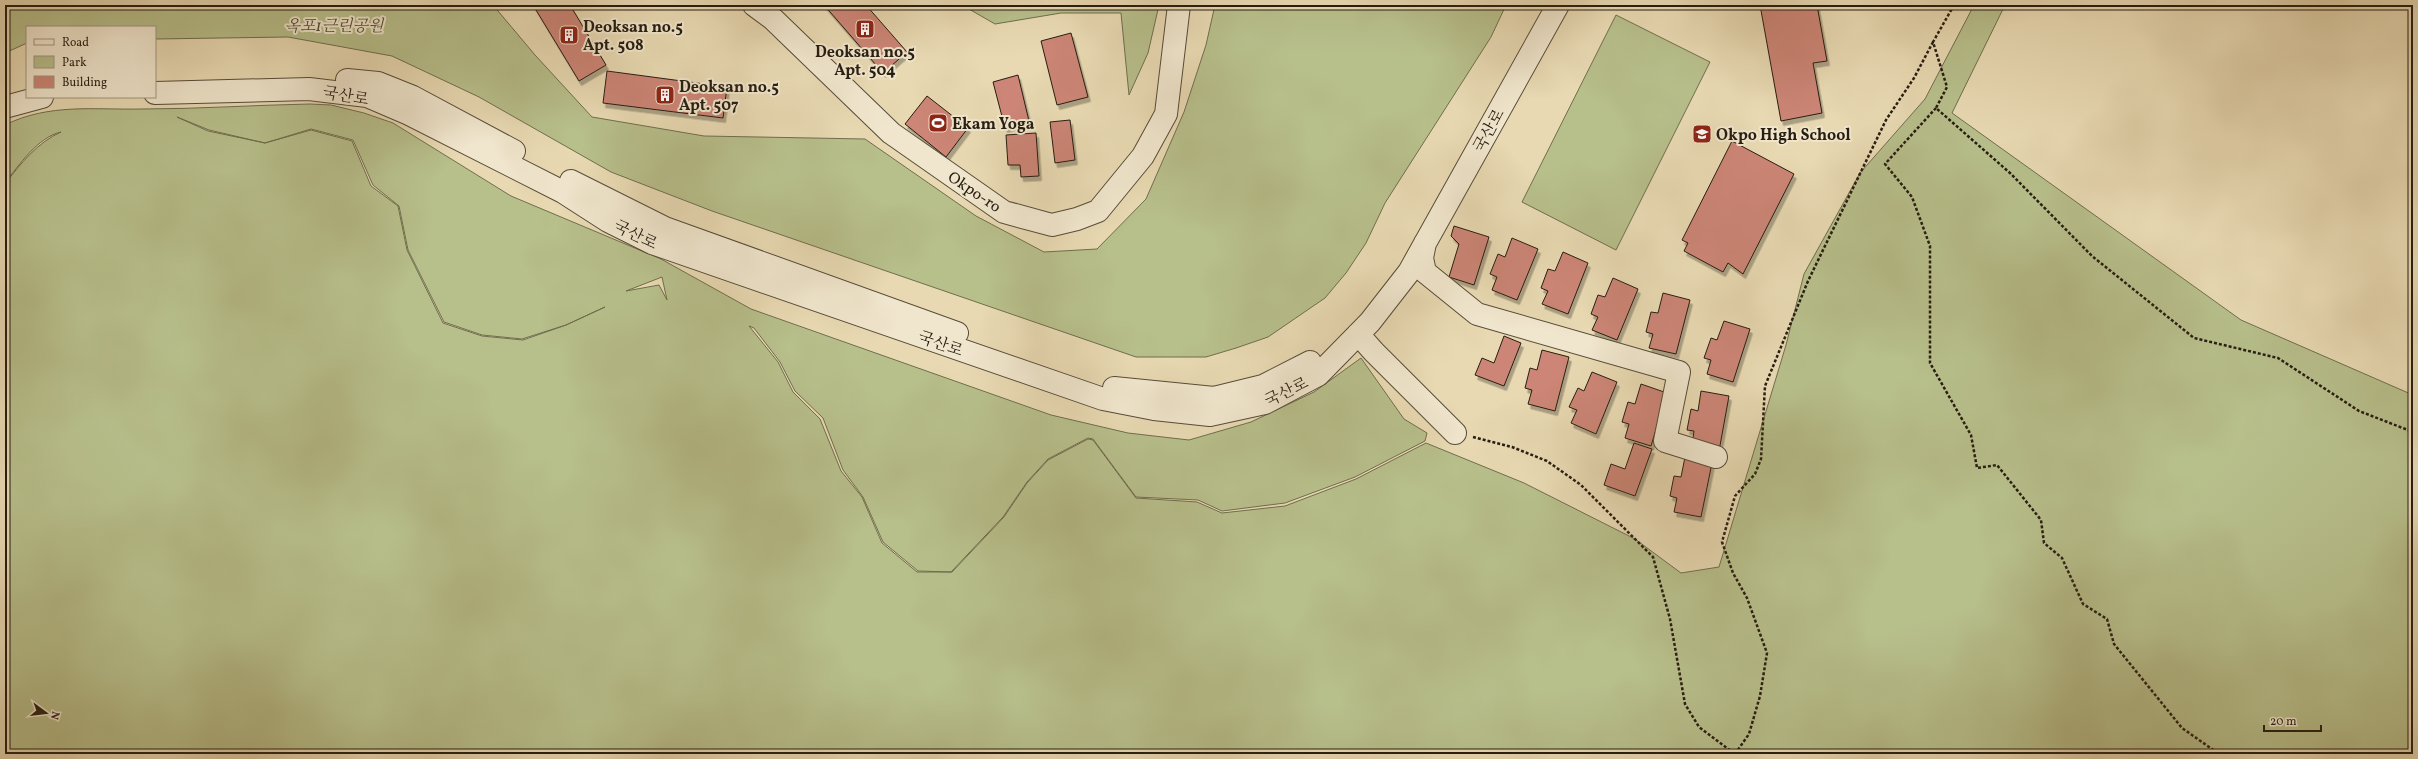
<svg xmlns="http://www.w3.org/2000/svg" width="2418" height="759" font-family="Vollkorn,'Noto Serif KR',serif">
  <defs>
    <filter id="shadow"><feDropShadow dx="2.5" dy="4.5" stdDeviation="0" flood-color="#0004"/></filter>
  </defs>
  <rect width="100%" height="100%" fill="#e8d9b2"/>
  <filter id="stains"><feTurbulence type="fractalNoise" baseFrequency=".005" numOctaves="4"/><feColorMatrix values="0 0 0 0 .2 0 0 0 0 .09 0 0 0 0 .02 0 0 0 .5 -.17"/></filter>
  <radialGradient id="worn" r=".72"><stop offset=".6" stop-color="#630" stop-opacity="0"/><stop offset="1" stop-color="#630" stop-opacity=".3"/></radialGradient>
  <path fill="#b7bf8b" stroke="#6f6e4e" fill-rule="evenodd" d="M 5,5 L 493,5 L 535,55 L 592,117 L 704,136 L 865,139 L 976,216 L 1044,252 L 1097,249 L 1146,199 L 1184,112 L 1206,45 L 1215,5 L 1506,5 L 1491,37 L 1385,203 L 1366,243 L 1346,273 L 1325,298 L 1268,337 L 1236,348 L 1206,357 L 1136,357 L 712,211 L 611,172 L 479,97 L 392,56 L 288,37 L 155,39 L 155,27 L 27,27 L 27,43 L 5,53 Z
    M 962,5 L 1159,5 L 1148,53 L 1129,95 L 1121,13 L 1061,13 L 995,24 Z
    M 1974,5 L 2005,5 L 1952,113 L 2241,320 L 2413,395 L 2413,754 L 5,754 L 5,184 C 20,164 38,142 61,132 C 38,137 19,165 5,183 L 5,125 C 49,103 95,110 142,109 C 198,109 254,105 310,104 L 331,105 L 364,113 L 393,123 L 511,196 L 661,259 L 751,309 L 1051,415 L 1128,433 L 1189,440 L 1251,422 L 1314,392 L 1361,358 L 1404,419 L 1427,433 L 1425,441 L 1355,477 L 1285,503 L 1222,511 L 1198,500 L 1136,497 L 1093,439 L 1088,438 L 1048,459 L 1027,482 L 1003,517 L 951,572 L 918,571 L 883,542 L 863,497 L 843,470 L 823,418 L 795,391 L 780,362 L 754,328 L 749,326 L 778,362 L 793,392 L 820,419 L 841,471 L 862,497 L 882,543 L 917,572 L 952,572 L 1004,517 L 1027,483 L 1048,460 L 1088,439 L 1093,440 L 1136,498 L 1197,502 L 1222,513 L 1285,506 L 1356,479 L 1426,443 L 1524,483 L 1635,539 L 1681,573 L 1719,567 L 1786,345 L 1804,274 L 1860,173 L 1925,99 ZM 177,117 L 209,130 L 265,143 L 311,129 L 353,140 L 373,185 L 399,206 L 408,250 L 444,322 L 482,335 L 522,339 L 566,325 L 605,307 L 566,325 L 523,340 L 482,336 L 443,323 L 407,250 L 398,206 L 371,186 L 352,141 L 311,130 L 265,143 L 208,131 ZM 662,277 L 667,300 L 659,285 L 626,291 Z
    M 1616,15 L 1710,62 L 1616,250 L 1522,202 Z"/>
  <path fill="#cc8576" stroke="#271d11" filter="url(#shadow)" d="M 533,5 L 570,5 L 606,65 L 579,81 Z
    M 824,5 L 866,5 L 907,52 L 883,73 Z
    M 1760,5 L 1817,5 L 1827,61 L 1813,63 L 1822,113 L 1781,121 Z
    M 1071,33 L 1088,97 L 1057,105 L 1041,41 Z
    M 607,71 L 727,87 L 723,118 L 603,103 Z
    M 1018,75 L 1029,121 L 1005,128 L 993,82 Z
    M 927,96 L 968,128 L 946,157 L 905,124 Z
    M 1070,120 L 1075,160 L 1055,163 L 1050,122 Z
    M 1036,133 L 1039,176 L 1021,177 L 1020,165 L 1008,165 L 1006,135 Z
    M 1732,141 L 1794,174 L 1743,274 L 1728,263 L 1723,272 L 1684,251 L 1688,243 L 1682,240 Z
    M 1454,226 L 1489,237 L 1474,285 L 1449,277 L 1459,244 L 1451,236 Z
    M 1512,238 L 1538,249 L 1517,300 L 1492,290 L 1497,277 L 1490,274 L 1498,254 L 1505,257 Z
    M 1563,252 L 1588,263 L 1568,314 L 1542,304 L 1548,291 L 1541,288 L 1548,269 L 1555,271 Z
    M 1613,278 L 1638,289 L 1617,340 L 1592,330 L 1598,317 L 1591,314 L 1598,295 L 1605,297 Z
    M 1663,293 L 1690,300 L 1676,354 L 1649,348 L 1653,334 L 1646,332 L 1651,312 L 1658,313 Z
    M 1724,321 L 1750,329 L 1733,382 L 1707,374 L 1711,360 L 1704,358 L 1711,338 L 1717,340 Z
    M 1504,336 L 1521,343 L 1504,386 L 1475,375 L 1482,358 L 1494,363 Z
    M 1542,350 L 1569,357 L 1555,411 L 1528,404 L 1532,390 L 1525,388 L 1530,368 L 1537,370 Z
    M 1592,372 L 1617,382 L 1596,434 L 1571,423 L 1577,410 L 1569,407 L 1578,388 L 1584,391 Z
    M 1641,384 L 1667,393 L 1651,446 L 1625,438 L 1629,424 L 1622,422 L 1628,402 L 1635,404 Z
    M 1701,391 L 1729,396 L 1719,451 L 1692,446 L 1694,431 L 1687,430 L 1691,409 L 1698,411 Z
    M 1634,443 L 1652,449 L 1635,496 L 1604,485 L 1611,464 L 1625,469 Z
    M 1685,457 L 1712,463 L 1701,517 L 1674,512 L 1677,498 L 1670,496 L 1674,476 L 1681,477 Z"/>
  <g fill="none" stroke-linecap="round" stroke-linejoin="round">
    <g stroke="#574c39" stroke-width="24">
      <path id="minor" d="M 754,5 L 773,19 L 891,133 L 1004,212 L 1052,225 L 1077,219 L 1098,211 L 1143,156 L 1166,114 L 1179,5
        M 347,80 L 378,83 L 413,97 L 514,151
        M 155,93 L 309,89 L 367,96 L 409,114 L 563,192 L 608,221 L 652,243 L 1103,399 L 1154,409 L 1210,415 L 1265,403 L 1318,375 L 1370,322 L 1409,272 L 1558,5
        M 5,107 L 42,97
        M 571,181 L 665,228 L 957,333
        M 1425,243 L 1422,258 L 1425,272 L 1477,314 L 1679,372 L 1665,441 L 1716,457
        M 1358,334 L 1374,352 L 1455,433
        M 1114,388 L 1214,398 L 1263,386 L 1310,362"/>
    </g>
    <path stroke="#271d11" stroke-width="2.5" stroke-dasharray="3 2" stroke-linecap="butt" d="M 1954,5 L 1933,42 L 1947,87 L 1936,108 L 2010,173 L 2092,256 L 2194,338 L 2278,358 L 2359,411 L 2413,432
      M 1936,108 L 1885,164 L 1912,197 L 1930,246 L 1930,363 L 1971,435 L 1977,468 L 1997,465 L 2041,520 L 2044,543 L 2062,558 L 2083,604 L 2107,619 L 2114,644 L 2182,728 L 2219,754
      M 1473,437 L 1512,447 L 1547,461 L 1581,485 L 1653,557 L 1670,619 L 1685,704 L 1699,727 L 1735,754
      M 1735,754 L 1749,734 L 1760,696 L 1767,653 L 1747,598 L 1733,573 L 1722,542 L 1735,496 L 1755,474 L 1761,459 L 1765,386 L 1808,281 L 1886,120 L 1914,78 L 1933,42"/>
    <use href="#minor" stroke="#f0e6cd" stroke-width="22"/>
  </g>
  <defs>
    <g id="building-square" transform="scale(1)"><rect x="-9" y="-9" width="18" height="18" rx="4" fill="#8f2418" stroke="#f0e6cd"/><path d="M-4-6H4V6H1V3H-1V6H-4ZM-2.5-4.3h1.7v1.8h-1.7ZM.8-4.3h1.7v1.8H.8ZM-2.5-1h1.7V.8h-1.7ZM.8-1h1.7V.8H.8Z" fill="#fff"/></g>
    <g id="stadium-square" transform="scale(1)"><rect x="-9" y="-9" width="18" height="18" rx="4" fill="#8f2418" stroke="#f0e6cd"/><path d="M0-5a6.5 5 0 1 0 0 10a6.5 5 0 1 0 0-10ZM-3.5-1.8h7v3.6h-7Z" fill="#fff"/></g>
    <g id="school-square" transform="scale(1)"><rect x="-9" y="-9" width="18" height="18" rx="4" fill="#8f2418" stroke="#f0e6cd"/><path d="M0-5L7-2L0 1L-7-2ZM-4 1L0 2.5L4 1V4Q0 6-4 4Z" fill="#fff"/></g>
  </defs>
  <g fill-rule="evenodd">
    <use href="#building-square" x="865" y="29"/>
    <use href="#building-square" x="569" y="35"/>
    <use href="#building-square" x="665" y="95"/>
    <use href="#stadium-square" x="938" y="123"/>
    <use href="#school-square" x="1702" y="134"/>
  </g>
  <g text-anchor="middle" stroke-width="4" stroke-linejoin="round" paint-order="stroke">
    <g font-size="16" font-style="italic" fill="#524e36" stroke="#f0e6cd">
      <text x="334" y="31">옥포1근린공원</text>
    </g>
    <g font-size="16" font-weight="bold" fill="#271d11" stroke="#f0e6cd" text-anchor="start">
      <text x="583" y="32">Deoksan no.5<tspan x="583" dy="18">Apt. 508</tspan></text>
      <text x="865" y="57" text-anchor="middle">Deoksan no.5<tspan x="865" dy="18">Apt. 504</tspan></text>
      <text x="679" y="92">Deoksan no.5<tspan x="679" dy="18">Apt. 507</tspan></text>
      <text x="952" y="129">Ekam Yoga</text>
      <text x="1716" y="140">Okpo High School</text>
    </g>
    <g font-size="16" fill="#271d11" stroke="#f0e6cd">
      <text transform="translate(346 95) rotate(10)" y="6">국산로</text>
      <text transform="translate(1488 130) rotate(-61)" y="6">국산로</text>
      <text transform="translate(975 191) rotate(34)" y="6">Okpo-ro</text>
      <text transform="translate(636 234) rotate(26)" y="6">국산로</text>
      <text transform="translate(941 343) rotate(19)" y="6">국산로</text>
      <text transform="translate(1286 391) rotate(-26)" y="6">국산로</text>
    </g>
  </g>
  <rect width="2418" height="759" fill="none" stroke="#e8d9b2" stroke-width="20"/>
  <rect x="6" y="6" width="2406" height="747" fill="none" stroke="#271d11" stroke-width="2"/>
  <rect x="10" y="10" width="2398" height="739" fill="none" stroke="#271d11"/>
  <rect x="26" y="26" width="130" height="72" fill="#f0e6cd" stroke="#a09682"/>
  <rect x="34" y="39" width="20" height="6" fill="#f0e6cd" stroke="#a09682"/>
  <text x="62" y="46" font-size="12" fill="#271d11">Road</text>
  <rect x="34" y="56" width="20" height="12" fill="#b7bf8b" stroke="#a09682"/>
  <text x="62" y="66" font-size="12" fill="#271d11">Park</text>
  <rect x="34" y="76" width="20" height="12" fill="#cc8576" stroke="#a09682"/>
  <text x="62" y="86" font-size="12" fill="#271d11">Building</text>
  <g transform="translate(46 713) rotate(105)" stroke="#f0e6cd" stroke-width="3" paint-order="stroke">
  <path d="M0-3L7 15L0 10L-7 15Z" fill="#271d11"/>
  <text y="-6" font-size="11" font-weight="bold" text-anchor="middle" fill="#271d11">N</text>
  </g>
  <path d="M2264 725v6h57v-6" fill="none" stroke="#271d11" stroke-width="2"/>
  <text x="2270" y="725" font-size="12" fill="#271d11" stroke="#f0e6cd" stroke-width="3" paint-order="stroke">20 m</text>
  <rect width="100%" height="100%" filter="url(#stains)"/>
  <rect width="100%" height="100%" fill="url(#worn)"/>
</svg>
